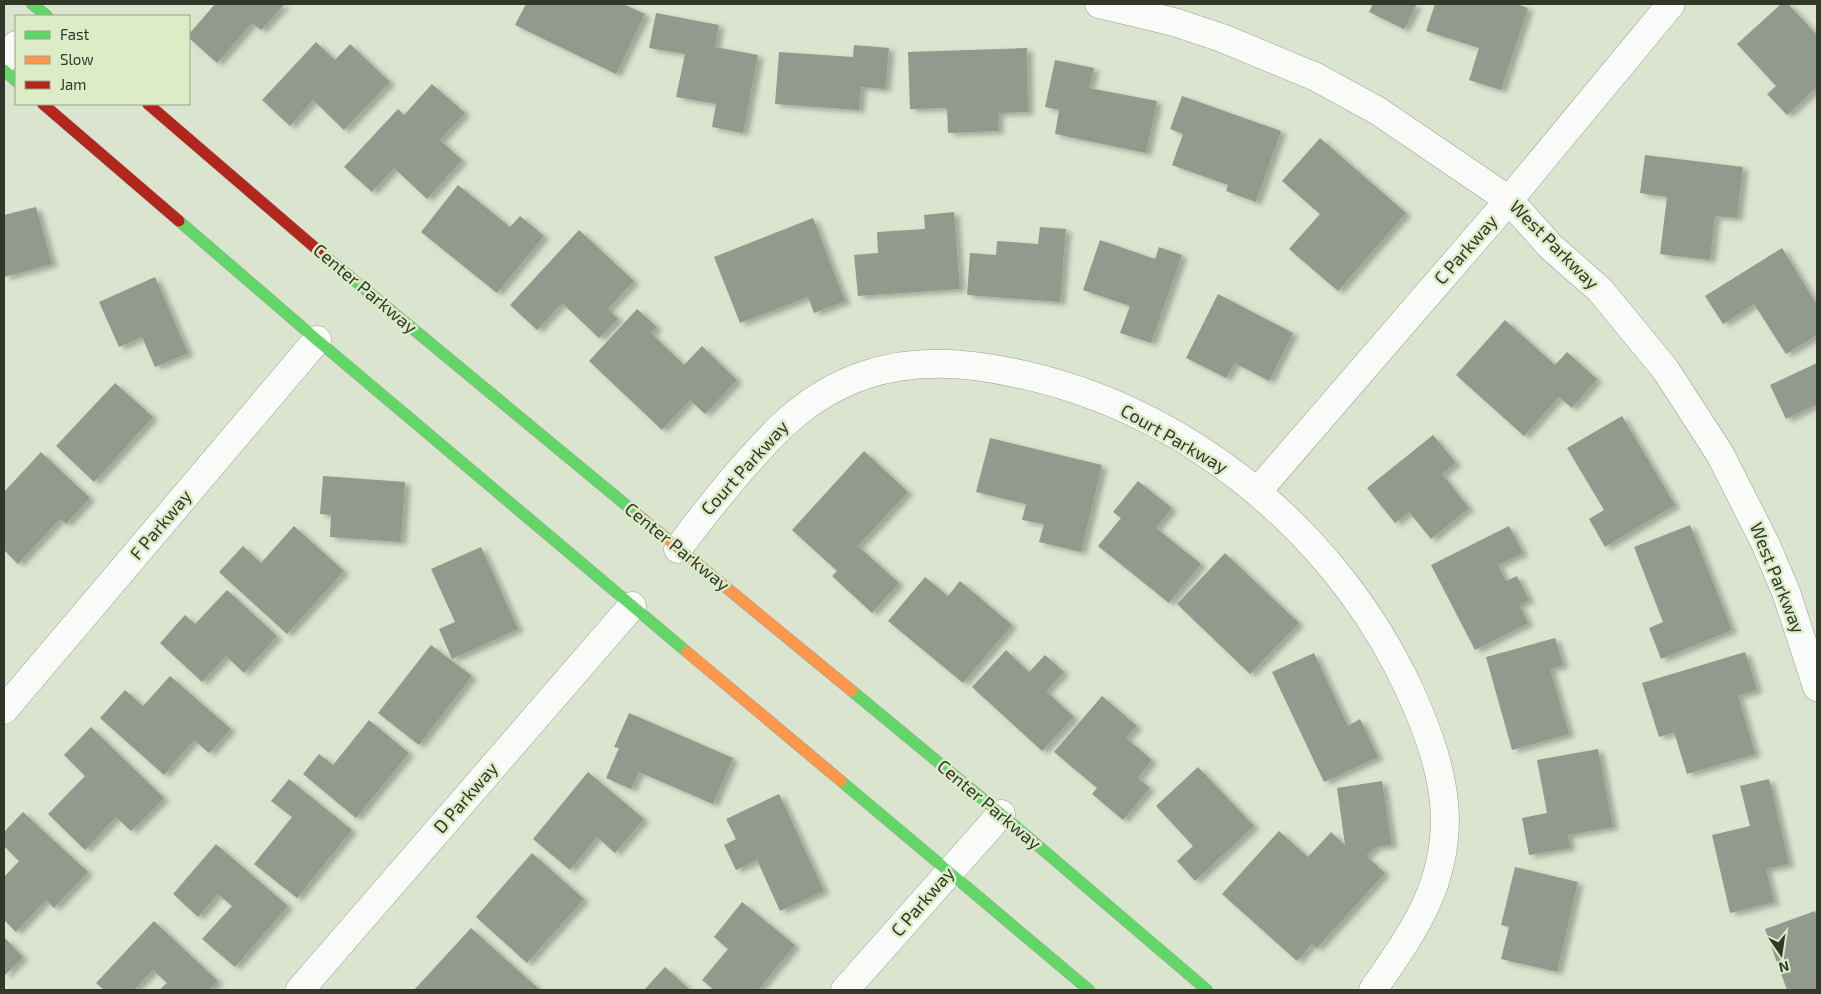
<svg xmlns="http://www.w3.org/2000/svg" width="1821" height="994" font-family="'Exo 2',sans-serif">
  <defs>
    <filter id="shadow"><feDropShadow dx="5.5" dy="3" stdDeviation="2.5" flood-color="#0004"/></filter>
  </defs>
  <rect width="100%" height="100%" fill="#dbe4cf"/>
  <path fill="#919a8c" filter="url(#shadow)" d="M 215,4 L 285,4 L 261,30 L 252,23 L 217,63 L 189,38 L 189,34 Z
    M 526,4 L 623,4 L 645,14 L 616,74 L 515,25 Z
    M 1373,4 L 1417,4 L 1404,29 L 1369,12 Z
    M 1435,4 L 1516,4 L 1528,8 L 1501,90 L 1469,80 L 1479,48 L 1426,31 Z
    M 1781,4 L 1788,4 L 1817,35 L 1817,87 L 1787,115 L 1767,94 L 1776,86 L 1737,44 Z
    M 656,13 L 719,25 L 715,47 L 758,55 L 743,133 L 712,127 L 716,104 L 676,97 L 685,54 L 649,48 Z
    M 316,42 L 335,60 L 350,44 L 390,82 L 344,130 L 313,100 L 290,126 L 262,100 Z
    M 854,45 L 889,48 L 885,89 L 861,87 L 859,110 L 775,104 L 779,52 L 853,57 Z
    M 1027,48 L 1028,112 L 998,113 L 998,131 L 948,133 L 947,108 L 910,109 L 908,52 Z
    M 1055,60 L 1094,68 L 1089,88 L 1157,101 L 1146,153 L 1055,134 L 1059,110 L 1045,107 Z
    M 432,84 L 465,113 L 440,140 L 462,160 L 427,199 L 394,168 L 372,192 L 344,167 L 398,109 L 404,115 Z
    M 1182,96 L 1281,131 L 1256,202 L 1226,191 L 1228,185 L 1172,165 L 1183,134 L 1170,129 Z
    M 1320,138 L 1406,213 L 1338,291 L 1289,249 L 1320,214 L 1282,181 Z
    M 1645,155 L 1743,167 L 1737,218 L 1715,216 L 1710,260 L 1660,254 L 1667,197 L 1640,193 Z
    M 458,185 L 510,227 L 520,216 L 544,236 L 497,293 L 421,232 Z
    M 36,207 L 52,264 L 4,277 L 4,215 Z
    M 954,212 L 960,289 L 858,296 L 854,255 L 878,253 L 877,232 L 925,229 L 924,215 Z
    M 813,218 L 845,301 L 814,313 L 808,297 L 740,323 L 714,257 Z
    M 1040,227 L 1066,229 L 1060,302 L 967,295 L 970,253 L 996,255 L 997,241 L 1038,244 Z
    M 579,230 L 634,281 L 608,309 L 618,319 L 599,338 L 562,303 L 537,330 L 510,305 Z
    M 1100,240 L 1155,259 L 1159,247 L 1182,255 L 1151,343 L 1120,333 L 1130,306 L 1083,290 Z
    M 1782,248 L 1817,305 L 1817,335 L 1786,354 L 1754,304 L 1723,324 L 1705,296 Z
    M 155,277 L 188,353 L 155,367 L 142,337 L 119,347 L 99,302 Z
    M 1218,294 L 1293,333 L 1269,381 L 1235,363 L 1226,378 L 1186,358 Z
    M 637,309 L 657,327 L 651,333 L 684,365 L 702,346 L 737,380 L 705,414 L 690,400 L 662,430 L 589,361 Z
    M 1505,320 L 1555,365 L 1567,352 L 1597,379 L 1572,408 L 1559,397 L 1524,436 L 1456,375 Z
    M 1817,363 L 1817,411 L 1815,405 L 1786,419 L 1770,385 Z
    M 115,383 L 153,417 L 94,482 L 56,446 Z
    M 1622,416 L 1675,505 L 1605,547 L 1589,519 L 1604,510 L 1567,448 Z
    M 1433,435 L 1456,463 L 1442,474 L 1469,508 L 1431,539 L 1409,512 L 1395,523 L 1367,488 Z
    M 990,438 L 1102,465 L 1081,552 L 1039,542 L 1044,524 L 1022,520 L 1026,504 L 976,492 Z
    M 864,451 L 908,492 L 858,546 L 899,583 L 872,613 L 832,576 L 837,571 L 792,530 Z
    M 41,452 L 90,498 L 66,524 L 60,519 L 18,564 L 4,550 L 4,492 Z
    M 323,476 L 405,482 L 401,542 L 330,537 L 331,515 L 320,514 Z
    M 1138,481 L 1172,508 L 1156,528 L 1201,564 L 1169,603 L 1098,546 L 1121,518 L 1113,512 Z
    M 1690,525 L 1732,630 L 1661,659 L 1649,628 L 1663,622 L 1634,547 Z
    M 294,526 L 344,571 L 287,634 L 219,572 L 243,546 L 261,563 Z
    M 1509,526 L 1523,553 L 1498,565 L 1506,581 L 1517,576 L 1529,600 L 1519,605 L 1528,623 L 1475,650 L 1431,565 Z
    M 481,547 L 518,629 L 452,659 L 439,629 L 455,622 L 431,569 Z
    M 1225,553 L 1299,623 L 1250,674 L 1177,604 Z
    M 925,577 L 948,596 L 960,581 L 1012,625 L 963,683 L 888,621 Z
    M 227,590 L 277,636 L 244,673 L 226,656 L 202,682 L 160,643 L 185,615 L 195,624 Z
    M 1555,638 L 1563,665 L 1550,669 L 1569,734 L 1512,750 L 1486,657 Z
    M 431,645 L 472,676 L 419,745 L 378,713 Z
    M 1006,650 L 1029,672 L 1045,655 L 1064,672 L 1046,691 L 1074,717 L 1042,751 L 972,687 Z
    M 1745,652 L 1757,690 L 1738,696 L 1755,754 L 1687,774 L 1674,732 L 1659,737 L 1642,683 Z
    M 1314,653 L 1348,726 L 1360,719 L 1378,757 L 1324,782 L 1272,672 Z
    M 170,676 L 231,729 L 209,753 L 194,740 L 164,775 L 100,718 L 125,690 L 143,706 Z
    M 1102,696 L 1137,726 L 1126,738 L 1152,760 L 1138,778 L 1150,788 L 1123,820 L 1092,794 L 1097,788 L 1054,752 Z
    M 629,713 L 733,758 L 713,804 L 639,772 L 631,789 L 606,778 L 619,748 L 614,747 Z
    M 369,720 L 409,753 L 356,818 L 303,774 L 319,754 L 333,765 Z
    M 91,727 L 164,798 L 131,831 L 116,817 L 85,850 L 48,814 L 85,776 L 64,755 Z
    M 1598,749 L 1613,827 L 1568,835 L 1570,848 L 1529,855 L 1522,818 L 1547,813 L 1537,760 Z
    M 1198,767 L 1254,826 L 1195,881 L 1177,861 L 1193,846 L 1156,806 Z
    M 588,772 L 644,819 L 615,853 L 597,837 L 570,870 L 533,839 Z
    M 289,779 L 352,830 L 297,898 L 254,864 L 292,817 L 271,801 Z
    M 1769,779 L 1789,864 L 1766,869 L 1774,902 L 1730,913 L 1712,835 L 1750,826 L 1740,786 Z
    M 1382,781 L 1392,845 L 1375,847 L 1366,856 L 1385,873 L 1317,948 L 1312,944 L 1297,961 L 1222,894 L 1279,831 L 1308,857 L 1331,832 L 1345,845 L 1337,788 Z
    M 779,794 L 824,891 L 780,911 L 757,860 L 736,870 L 724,845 L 736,839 L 726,819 Z
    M 23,812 L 88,872 L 54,908 L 46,900 L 16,932 L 4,920 L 4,877 L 19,861 L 4,846 L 4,832 Z
    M 216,844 L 288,906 L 235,967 L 202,939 L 232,906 L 218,894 L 198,917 L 173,894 Z
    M 532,853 L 584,899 L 527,963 L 476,917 Z
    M 1515,867 L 1578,882 L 1557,972 L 1501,959 L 1509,927 L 1501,925 Z
    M 742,902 L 795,945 L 758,990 L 714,990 L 702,980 L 728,949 L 714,937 Z
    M 1815,911 L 1817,917 L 1817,990 L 1787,990 L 1765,929 Z
    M 154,921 L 218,981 L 209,990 L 159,990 L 167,983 L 153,970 L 134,990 L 104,990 L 96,983 Z
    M 471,928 L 540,990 L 414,990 Z
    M 4,937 L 23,957 L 4,976 Z
    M 665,967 L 690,990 L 644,990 Z"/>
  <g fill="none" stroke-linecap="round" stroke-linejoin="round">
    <g stroke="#9ba192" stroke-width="29">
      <path id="street" d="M 1099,4 L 1174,22 L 1222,38 L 1316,77 L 1378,111 L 1509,200 L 1551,247 L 1600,290 L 1665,369 L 1720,454 L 1766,545 L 1786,592 L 1817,687
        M 4,59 L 16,45
        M 1257,492 L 1509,200 L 1671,4
        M 678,549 C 696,524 714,502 733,479 C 772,433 806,395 865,375 C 914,358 966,362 1015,373 C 1188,409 1336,532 1410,691 C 1428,731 1444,774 1445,818 C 1445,890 1411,934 1373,990
        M 4,710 L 317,340
        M 300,990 L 632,606
        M 845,990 L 1001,814"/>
    </g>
    <g stroke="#9ba192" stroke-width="12">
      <path id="fast" d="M 32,4 L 47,16
        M 4,70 L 16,81
        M 179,221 L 317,340 L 687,652
        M 320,252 L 638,515
        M 852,691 L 1001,814 L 1207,990
        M 841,781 L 1089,990"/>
    </g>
    <g stroke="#9ba192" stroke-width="12">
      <path id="slow" d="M 638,515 L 852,691
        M 687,652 L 841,781"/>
    </g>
    <g stroke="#9ba192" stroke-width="12">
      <path id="jam" d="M 43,104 L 179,221
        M 148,104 L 320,252"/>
    </g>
    <use href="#street" stroke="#fafbf8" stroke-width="28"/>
    <use href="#fast" stroke="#63d668" stroke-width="11"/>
    <use href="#slow" stroke="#ff974d" stroke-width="11"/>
    <use href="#jam" stroke="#b3261e" stroke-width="11"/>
  </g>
  <g text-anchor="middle" stroke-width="5" stroke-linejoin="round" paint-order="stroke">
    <g font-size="18" fill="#313729" stroke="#dcecc7">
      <text transform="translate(1554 245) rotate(45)" y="6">West Parkway</text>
      <text transform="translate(1466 250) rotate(-49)" y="6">C Parkway</text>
      <text transform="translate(365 289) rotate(40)" y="6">Center Parkway</text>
      <text transform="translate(1174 439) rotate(30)" y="6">Court Parkway</text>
      <text transform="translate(745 468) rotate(-48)" y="6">Court Parkway</text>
      <text transform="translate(161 525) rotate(-50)" y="6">F Parkway</text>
      <text transform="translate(677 547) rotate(39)" y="6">Center Parkway</text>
      <text transform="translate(1777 578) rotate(68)" y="6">West Parkway</text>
      <text transform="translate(466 798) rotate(-49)" y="6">D Parkway</text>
      <text transform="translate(989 805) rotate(40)" y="6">Center Parkway</text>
      <text transform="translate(923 902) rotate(-49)" y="6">C Parkway</text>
    </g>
  </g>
  <rect width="1821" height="994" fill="none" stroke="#313729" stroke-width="10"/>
  <rect x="15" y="15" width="175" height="90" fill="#dcecc7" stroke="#98a488"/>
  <rect x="25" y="31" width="25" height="8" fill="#63d668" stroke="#98a488"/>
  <text x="60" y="40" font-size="15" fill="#313729">Fast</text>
  <rect x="25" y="56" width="25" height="8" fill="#ff974d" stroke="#98a488"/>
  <text x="60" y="65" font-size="15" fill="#313729">Slow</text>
  <rect x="25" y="81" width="25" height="8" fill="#b3261e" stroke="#98a488"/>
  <text x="60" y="90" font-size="15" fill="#313729">Jam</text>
  <g transform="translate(1781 954) rotate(167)" stroke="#dcecc7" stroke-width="4" paint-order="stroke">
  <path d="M0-4L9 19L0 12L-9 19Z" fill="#313729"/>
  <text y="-8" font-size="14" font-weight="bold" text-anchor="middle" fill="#313729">N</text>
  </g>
</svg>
